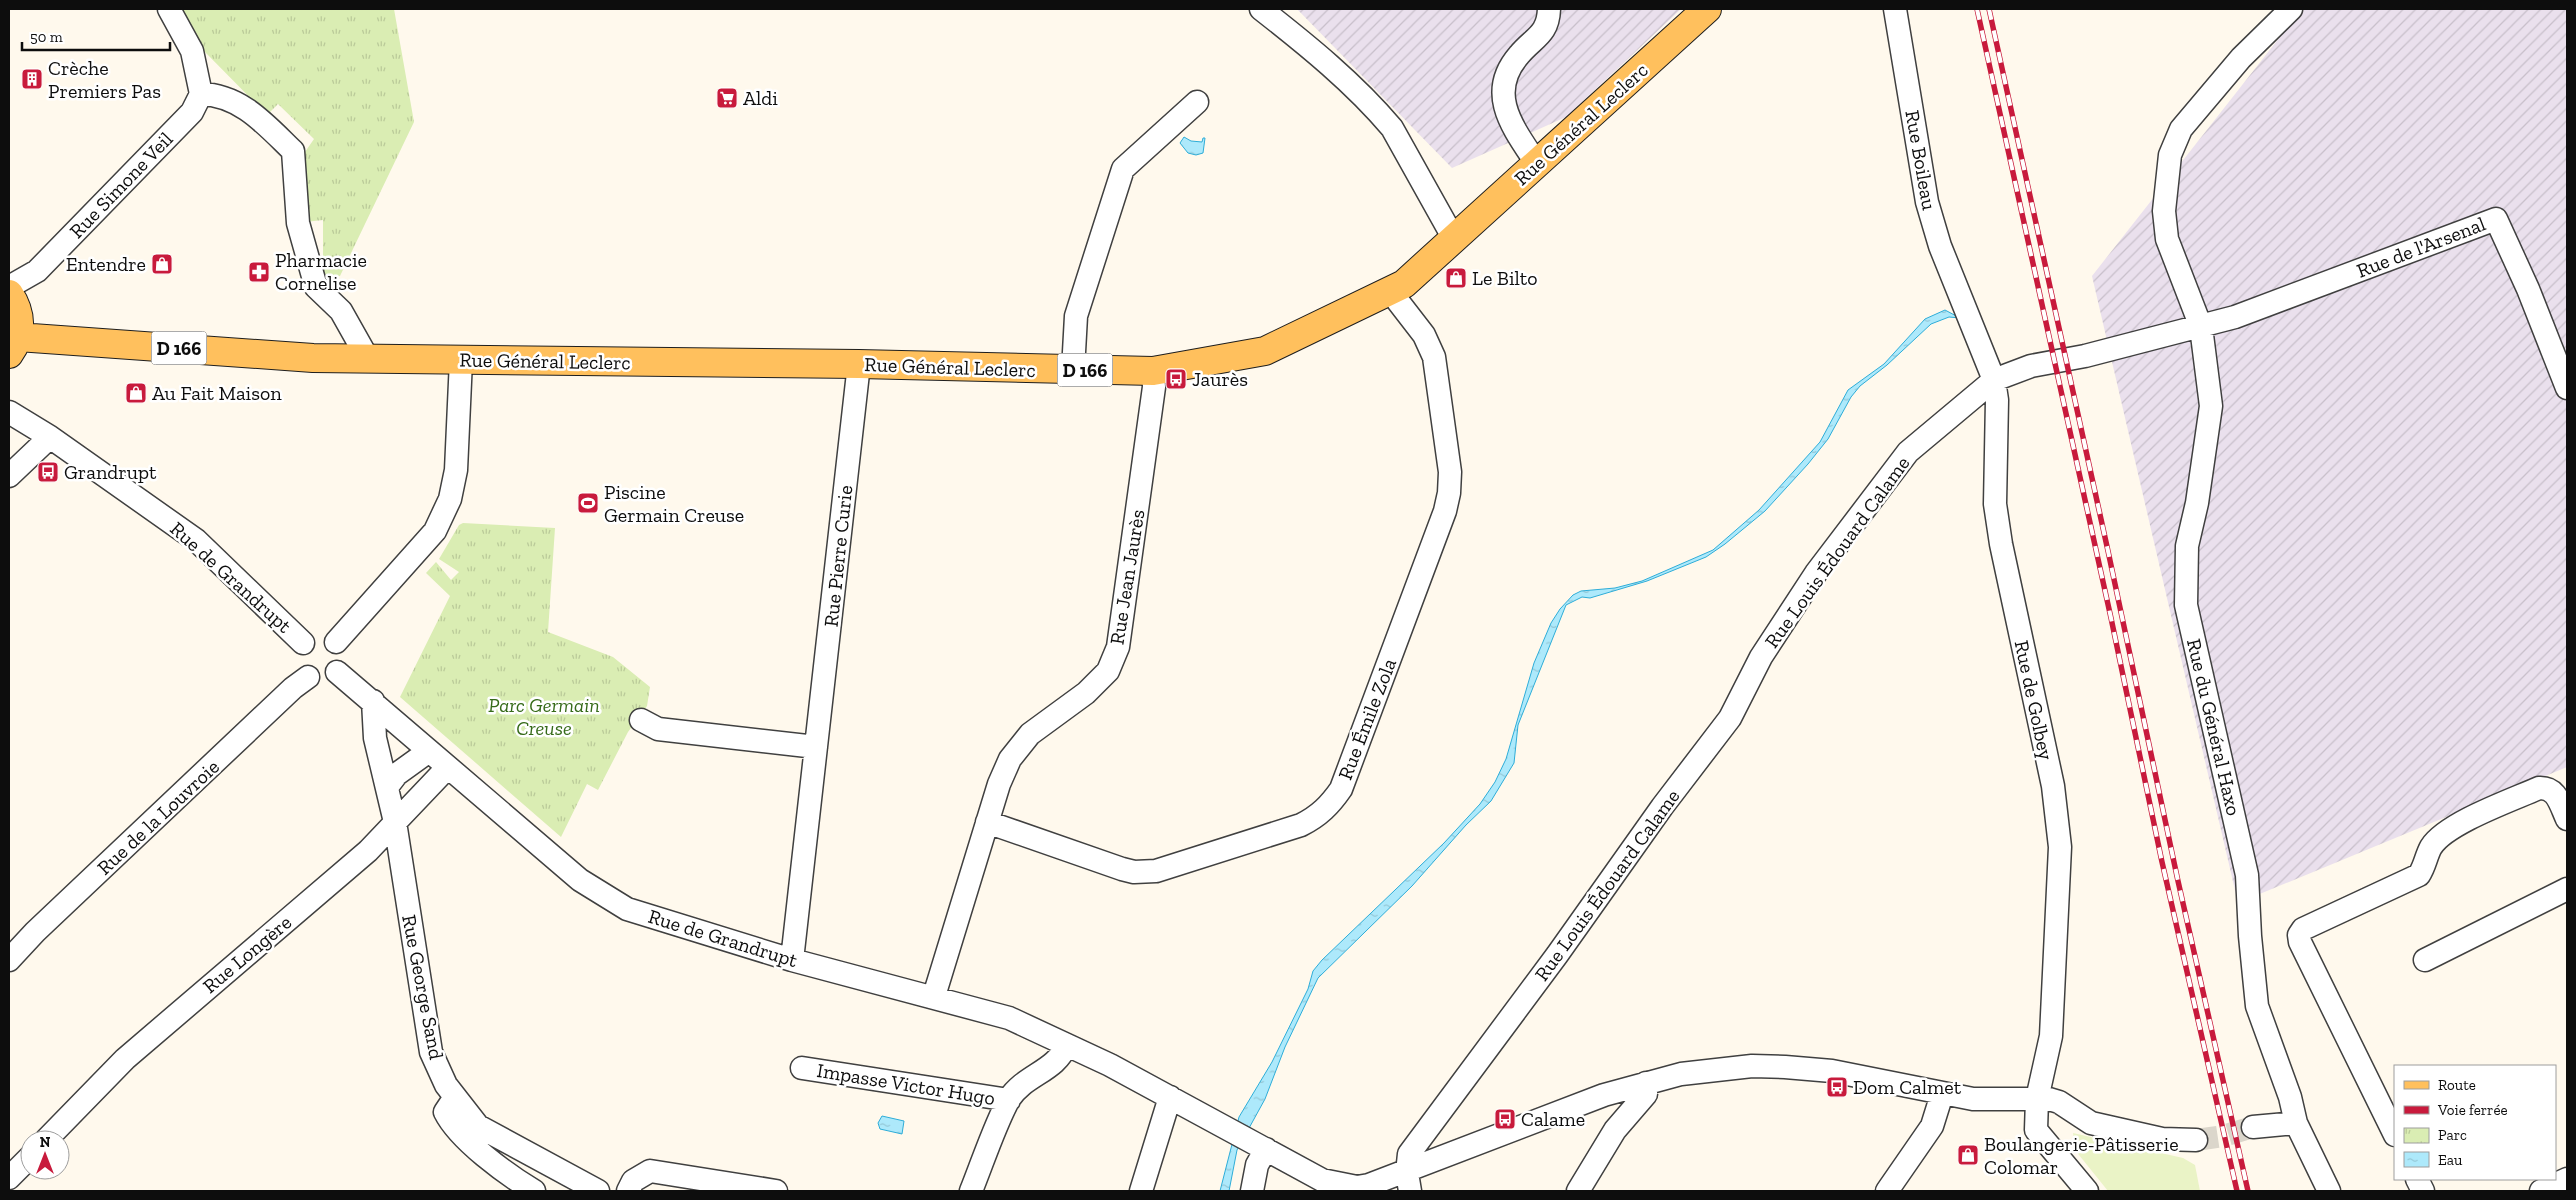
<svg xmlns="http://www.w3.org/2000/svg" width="2576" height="1200" font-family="'Zilla Slab',serif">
  <defs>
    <pattern id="industrial-furrows" width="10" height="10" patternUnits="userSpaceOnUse" patternTransform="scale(1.25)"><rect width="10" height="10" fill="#eae0ed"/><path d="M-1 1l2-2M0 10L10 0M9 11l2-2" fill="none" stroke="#c8bfca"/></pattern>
    <pattern id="park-tufts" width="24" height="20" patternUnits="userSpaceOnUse" patternTransform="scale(1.25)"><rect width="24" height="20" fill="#daedb3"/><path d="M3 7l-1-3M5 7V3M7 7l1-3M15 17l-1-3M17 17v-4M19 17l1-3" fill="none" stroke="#baca99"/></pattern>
    <pattern id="water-ripples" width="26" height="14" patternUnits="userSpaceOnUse" patternTransform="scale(1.25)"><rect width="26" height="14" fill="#ade9fb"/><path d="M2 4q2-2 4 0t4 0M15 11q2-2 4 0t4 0" fill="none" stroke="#94c7d6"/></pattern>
  </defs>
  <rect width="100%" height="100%" fill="#fff9ed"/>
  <path fill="url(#industrial-furrows)" d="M 1297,9 L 1681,9 L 1566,117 L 1452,168 Z
    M 2302,9 L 2567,9 L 2567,767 L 2238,903 L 2092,276 Z"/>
  <path fill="url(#park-tufts)" d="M 182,9 L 394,9 L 414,122 L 340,276 L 323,278 L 323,220 L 305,222 L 298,162 L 314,139 L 278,104 L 267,115 L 204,51 Z
    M 463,523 L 555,528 L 548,632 L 613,657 L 650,687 L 647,706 L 628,732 L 598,790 L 587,784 L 561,837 L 400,697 L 450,596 L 426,573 L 436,562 L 451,580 L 459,572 L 439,559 L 459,525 Z"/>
  <path fill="#eaf3c6" d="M 2073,1133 L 2183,1158 L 2195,1165 L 2200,1191 L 2108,1191 L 2075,1150 Z"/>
  <path fill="url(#water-ripples)" stroke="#2eadd8" d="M 1184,137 L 1191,141 L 1202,142 L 1203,138 L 1205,138 L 1203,153 L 1196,155 L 1188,153 L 1180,143 Z
    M 1945,310 L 1960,318 L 1949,317 L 1931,324 L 1887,365 L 1860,386 L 1851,397 L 1828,439 L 1808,464 L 1765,511 L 1725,544 L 1706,557 L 1647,581 L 1590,598 L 1582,597 L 1566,605 L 1518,725 L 1514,763 L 1491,801 L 1466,825 L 1412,886 L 1318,978 L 1285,1047 L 1265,1099 L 1237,1150 L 1229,1191 L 1220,1191 L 1239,1117 L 1272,1062 L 1308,989 L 1313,971 L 1322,960 L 1444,843 L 1480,804 L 1495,782 L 1506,759 L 1534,663 L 1551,623 L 1560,609 L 1573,595 L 1581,591 L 1615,588 L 1642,581 L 1713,550 L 1759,510 L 1820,442 L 1848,390 L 1884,364 L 1925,319 Z
    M 882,1116 L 904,1121 L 902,1134 L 880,1129 L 878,1123 Z"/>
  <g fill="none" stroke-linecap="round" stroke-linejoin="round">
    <path stroke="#dbd6cb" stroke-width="22" stroke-dasharray="22 11" stroke-linecap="butt" d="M 2196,1140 L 2223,1136 L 2253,1127"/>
    <g stroke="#404040" stroke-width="25">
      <path id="minor" d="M 169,9 L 192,51 L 201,94 C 241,95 266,125 293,151 L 298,223 L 316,287 L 341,311 L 368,359
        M 1261,9 C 1307,45 1354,83 1392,128 L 1454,239
        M 1895,9 L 1927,202 L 1940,246 L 1994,380 L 1997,400 L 1995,504 L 2001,544 L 2053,786 L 2060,847 L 2051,1036 L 2037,1099 L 2036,1130 L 2087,1191
        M 2291,9 L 2241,58 L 2181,129 L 2170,155 L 2164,211 L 2167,239 L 2201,327 L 2211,406 L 2197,503 L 2187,546 L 2186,605 L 2247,875 L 2250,936 L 2257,1006 L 2290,1097 L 2296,1123 L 2329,1191
        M 1537,164 C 1514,129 1485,94 1519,55 C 1534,37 1548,35 1549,9
        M 9,287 L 37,271 L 192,112 L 201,94
        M 1073,370 L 1076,316 L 1123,169 L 1197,102
        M 9,412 L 50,437 L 196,540 L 303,643
        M 9,476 L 50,437
        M 336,642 L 435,531 L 450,499 L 456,470 L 461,360
        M 337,672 L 580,880 L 627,909 L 792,960 L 1009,1018 L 1110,1065 L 1322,1180 L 1357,1187 L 1369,1185 L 1604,1095 L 1681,1074 L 1752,1066 L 1785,1067 L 1832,1071 L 1973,1099 L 2049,1099 L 2059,1102 L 2091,1123 L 2162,1139 L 2196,1140
        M 373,701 L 375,738 L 395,822 L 431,1052 L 446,1085 L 478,1126 L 598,1191
        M 641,720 L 658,729 L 816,747
        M 387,787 L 397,774 L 429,751
        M 987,822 L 1122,869 L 1134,872 L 1156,871 L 1301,825 C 1319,816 1330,805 1341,789 L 1445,511 L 1449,493 L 1450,472 L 1434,357 L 1424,335 L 1390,291
        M 9,960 L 35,932 L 293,688 L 308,677
        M 792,960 L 859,364
        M 2425,960 L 2567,889
        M 934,996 L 999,784 L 1010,759 L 1030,734 L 1086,693 L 1108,671 L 1118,647 L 1154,387 L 1153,371
        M 802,1068 L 1009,1100
        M 455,1097 L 445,1112 C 459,1140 506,1174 534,1191
        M 2253,1127 L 2296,1123
        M 2395,1135 L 2300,942 L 2299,935 L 2303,929 L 2419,875 C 2425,866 2426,856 2431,847 C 2446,823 2512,800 2539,788 C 2557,787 2560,804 2567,819
        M 46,1140 L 125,1059 L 368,851 L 448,767
        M 9,1178 L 30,1157
        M 2417,1179 L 2423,1191
        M 628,1191 L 633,1181 L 650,1171 L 776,1191
        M 971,1191 C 982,1164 995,1124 1009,1099 C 1024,1075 1057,1071 1066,1045
        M 1141,1191 L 1170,1097
        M 1252,1191 L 1257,1165 L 1266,1149
        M 1410,1191 L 1407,1173 L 1409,1154 L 1557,955 L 1662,807 L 1730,718 L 1761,657 L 1816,573 L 1908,452 L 1994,380 L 2031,366 L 2085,356 L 2235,317 L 2496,219 L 2528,289 L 2567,388
        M 1578,1191 L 1615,1130 L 1646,1094 L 1646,1083
        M 1887,1191 L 1932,1126 L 1942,1094
        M 2541,1191 L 2567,1179"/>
    </g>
    <g stroke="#1e1e1e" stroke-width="30">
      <path id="primary" d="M 9,294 C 22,313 23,335 9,354
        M 18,337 L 313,358 L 859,364 L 1153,371 L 1265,351 L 1404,284 L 1707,9"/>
    </g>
    <use href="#minor" stroke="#fff" stroke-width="22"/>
    <use href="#primary" stroke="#ffc05d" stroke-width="28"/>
    <g stroke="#c81a3c" stroke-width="5.5">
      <path id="rail" d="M 1977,9 L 2111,618 L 2162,862 L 2237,1191
        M 1989,9 L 2108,551 L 2178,881 L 2248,1191"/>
    </g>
    <use href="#rail" stroke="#fff" stroke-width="4" stroke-dasharray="11" stroke-linecap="butt"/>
  </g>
  <defs>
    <g id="building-square" transform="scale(1.125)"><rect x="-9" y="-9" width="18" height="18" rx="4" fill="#c81a3c" stroke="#fff"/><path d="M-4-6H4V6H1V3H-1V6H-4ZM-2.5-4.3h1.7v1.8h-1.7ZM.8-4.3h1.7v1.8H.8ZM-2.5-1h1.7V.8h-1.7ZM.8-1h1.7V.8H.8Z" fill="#fff"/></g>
    <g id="supermarket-square" transform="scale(1.125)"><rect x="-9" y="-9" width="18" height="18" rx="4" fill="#c81a3c" stroke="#fff"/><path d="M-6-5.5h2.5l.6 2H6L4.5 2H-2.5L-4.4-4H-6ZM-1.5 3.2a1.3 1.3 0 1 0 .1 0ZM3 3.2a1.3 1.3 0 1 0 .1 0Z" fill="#fff"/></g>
    <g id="shop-square" transform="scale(1.125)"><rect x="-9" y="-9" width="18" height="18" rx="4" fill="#c81a3c" stroke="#fff"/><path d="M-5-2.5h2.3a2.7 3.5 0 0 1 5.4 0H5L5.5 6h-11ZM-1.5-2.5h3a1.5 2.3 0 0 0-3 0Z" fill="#fff"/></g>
    <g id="pharmacy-square" transform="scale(1.125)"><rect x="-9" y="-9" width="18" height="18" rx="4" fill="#c81a3c" stroke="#fff"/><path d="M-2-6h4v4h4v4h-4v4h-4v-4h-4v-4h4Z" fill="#fff"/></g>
    <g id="bus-square" transform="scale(1.125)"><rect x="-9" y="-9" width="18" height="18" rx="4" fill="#c81a3c" stroke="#fff"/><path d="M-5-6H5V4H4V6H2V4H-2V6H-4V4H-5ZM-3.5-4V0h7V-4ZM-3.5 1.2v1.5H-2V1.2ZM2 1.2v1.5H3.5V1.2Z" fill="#fff"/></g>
    <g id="stadium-square" transform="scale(1.125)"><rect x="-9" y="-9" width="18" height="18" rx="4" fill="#c81a3c" stroke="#fff"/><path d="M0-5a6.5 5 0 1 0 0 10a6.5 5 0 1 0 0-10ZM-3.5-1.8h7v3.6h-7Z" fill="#fff"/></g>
  </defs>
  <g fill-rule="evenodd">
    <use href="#building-square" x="32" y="79"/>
    <use href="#supermarket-square" x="727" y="98"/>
    <use href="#shop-square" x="162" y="264"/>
    <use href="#pharmacy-square" x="259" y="272"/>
    <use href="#shop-square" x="1456" y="278"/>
    <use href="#bus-square" x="1176" y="379"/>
    <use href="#shop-square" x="136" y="393"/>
    <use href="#bus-square" x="48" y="472"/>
    <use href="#stadium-square" x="588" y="503"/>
    <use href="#bus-square" x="1837" y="1087"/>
    <use href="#bus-square" x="1505" y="1119"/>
    <use href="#shop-square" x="1968" y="1155"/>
  </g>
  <g text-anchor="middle" stroke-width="5" stroke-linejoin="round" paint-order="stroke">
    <g fill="#fff" stroke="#565656" stroke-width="1">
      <rect x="151.5" y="331.5" width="55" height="33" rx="4"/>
      <rect x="1057.5" y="353.5" width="55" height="33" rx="4"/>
    </g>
    <g font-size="19" font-weight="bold" fill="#0d0d0d">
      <text x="179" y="355">D 166</text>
      <text x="1085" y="377">D 166</text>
    </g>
    <g font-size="20" fill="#0d0d0d" stroke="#fff" text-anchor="start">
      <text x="48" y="75">Crèche<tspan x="48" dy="23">Premiers Pas</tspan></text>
      <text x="743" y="105">Aldi</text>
      <text x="275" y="267">Pharmacie<tspan x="275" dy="23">Cornelise</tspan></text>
      <text x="146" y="271" text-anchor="end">Entendre</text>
      <text x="1472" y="285">Le Bilto</text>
      <text x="1192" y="386">Jaurès</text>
      <text x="152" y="400">Au Fait Maison</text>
      <text x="64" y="479">Grandrupt</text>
      <text x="604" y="499">Piscine<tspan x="604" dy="23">Germain Creuse</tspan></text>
      <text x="1853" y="1094">Dom Calmet</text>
      <text x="1521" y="1126">Calame</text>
      <text x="1984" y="1151">Boulangerie-Pâtisserie<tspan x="1984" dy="23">Colomar</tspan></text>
    </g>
    <g font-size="20" fill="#0d0d0d" stroke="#fff">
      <text transform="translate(1581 124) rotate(-42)" y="7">Rue Général Leclerc</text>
      <text transform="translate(1921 160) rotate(80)" y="7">Rue Boileau</text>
      <text transform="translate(121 185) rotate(-46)" y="7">Rue Simone Veil</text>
      <text transform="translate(2421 247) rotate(-21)" y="7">Rue de l'Arsenal</text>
      <text transform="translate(545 361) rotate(1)" y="7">Rue Général Leclerc</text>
      <text transform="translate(950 367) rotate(2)" y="7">Rue Général Leclerc</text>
      <text transform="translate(1837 552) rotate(-54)" y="7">Rue Louis Édouard Calame</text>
      <text transform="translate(838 556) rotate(-84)" y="7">Rue Pierre Curie</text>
      <text transform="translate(231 577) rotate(42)" y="7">Rue de Grandrupt</text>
      <text transform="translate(1127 577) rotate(-81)" y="7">Rue Jean Jaurès</text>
      <text transform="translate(2034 700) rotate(78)" y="7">Rue de Golbey</text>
      <text transform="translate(1367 719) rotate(-69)" y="7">Rue Émile Zola</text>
      <text transform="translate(2214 727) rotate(77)" y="7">Rue du Général Haxo</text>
      <text transform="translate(158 817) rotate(-43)" y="7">Rue de la Louvroie</text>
      <text transform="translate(1607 885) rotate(-54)" y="7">Rue Louis Édouard Calame</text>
      <text transform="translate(723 938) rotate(17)" y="7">Rue de Grandrupt</text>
      <text transform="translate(247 954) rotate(-40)" y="7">Rue Longère</text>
      <text transform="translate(423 987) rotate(79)" y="7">Rue George Sand</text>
      <text transform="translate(906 1084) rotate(9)" y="7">Impasse Victor Hugo</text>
    </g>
    <g font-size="20" font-style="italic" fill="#356a18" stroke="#fff">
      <text x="544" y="712">Parc Germain<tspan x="544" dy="23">Creuse</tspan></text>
    </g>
  </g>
  <rect width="2576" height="1200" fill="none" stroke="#0d0d0d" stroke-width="20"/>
  <rect x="2394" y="1065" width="162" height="115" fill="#ffffff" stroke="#9e9e9e"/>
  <rect x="2404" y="1081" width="25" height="8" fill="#ffc05d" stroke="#9e9e9e"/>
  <text x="2438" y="1090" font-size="15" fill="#0d0d0d">Route</text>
  <rect x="2404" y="1106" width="25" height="8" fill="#c81a3c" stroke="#9e9e9e"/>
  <text x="2438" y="1115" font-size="15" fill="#0d0d0d">Voie ferrée</text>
  <rect x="2404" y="1128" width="25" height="15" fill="url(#park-tufts)" stroke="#9e9e9e"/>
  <text x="2438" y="1140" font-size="15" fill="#0d0d0d">Parc</text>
  <rect x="2404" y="1152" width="25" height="15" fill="url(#water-ripples)" stroke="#9e9e9e"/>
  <text x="2438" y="1165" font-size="15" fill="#0d0d0d">Eau</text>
  <g transform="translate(45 1155)"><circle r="24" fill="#ffffff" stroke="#9e9e9e"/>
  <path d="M0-4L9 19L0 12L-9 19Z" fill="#c81a3c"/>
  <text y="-8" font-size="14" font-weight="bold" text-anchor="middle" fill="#0d0d0d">N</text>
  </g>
  <path d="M22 42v8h148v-8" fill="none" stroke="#0d0d0d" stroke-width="2.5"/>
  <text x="30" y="42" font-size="15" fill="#0d0d0d" stroke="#ffffff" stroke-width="4" paint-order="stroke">50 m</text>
</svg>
